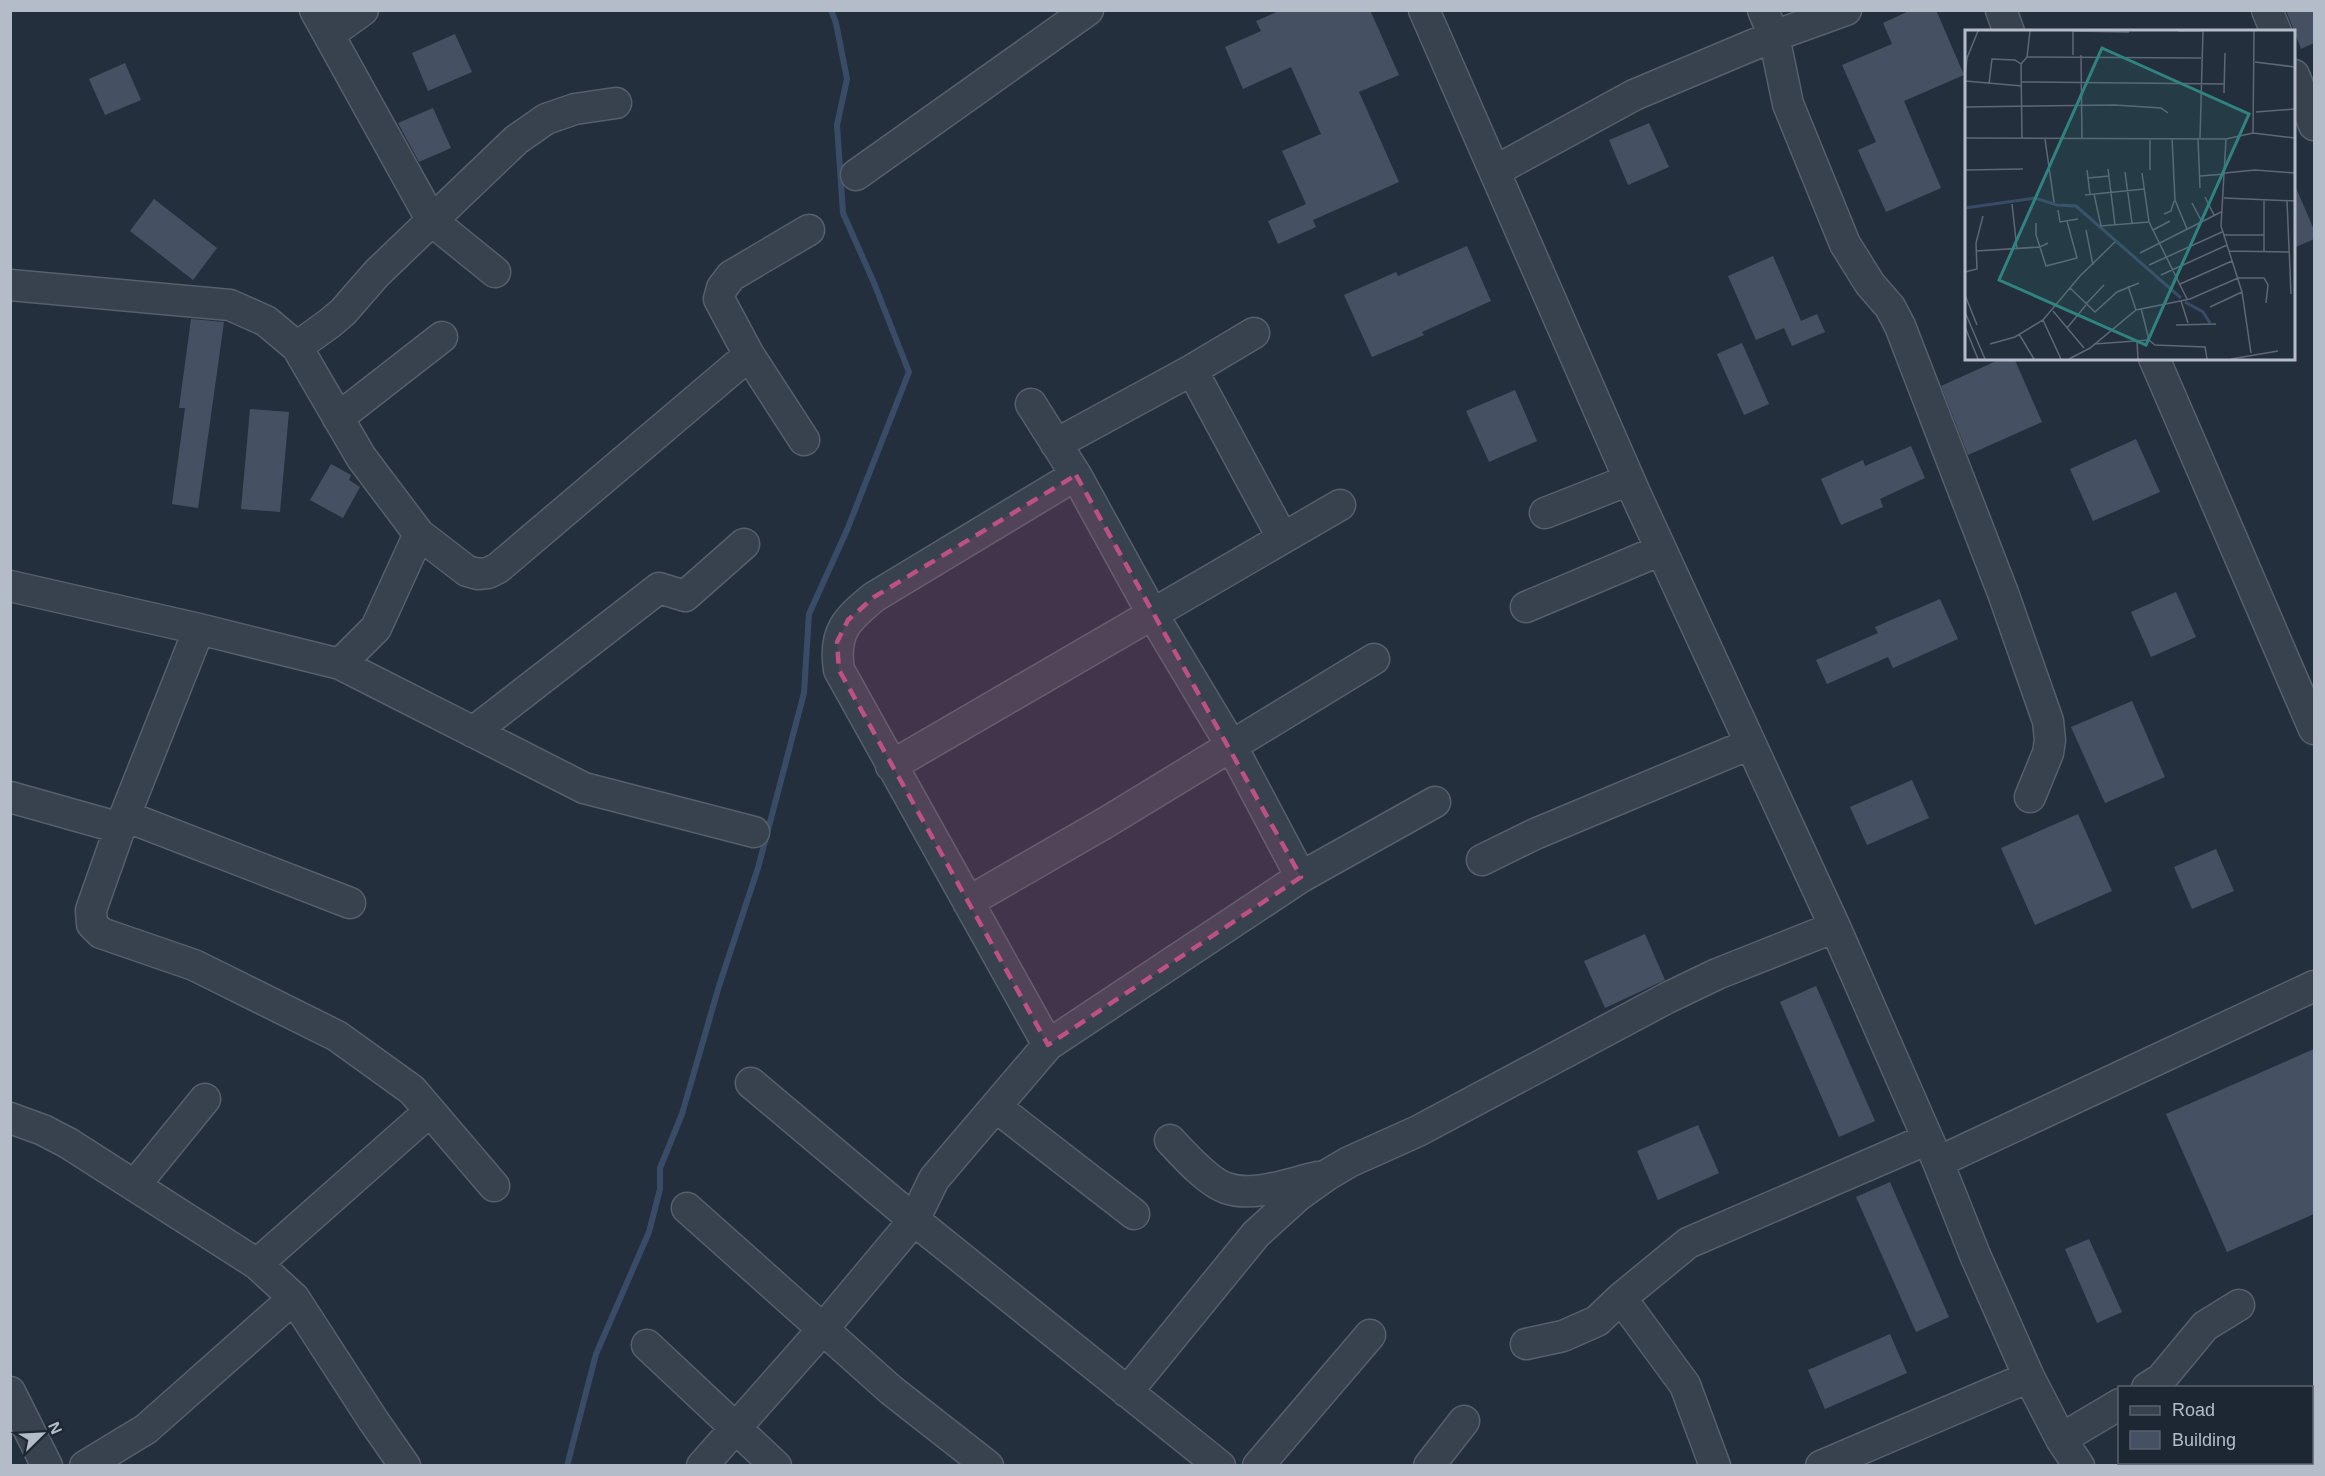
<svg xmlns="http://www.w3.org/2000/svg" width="2325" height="1476" font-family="Helvetica,sans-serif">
  <rect width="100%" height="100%" fill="#242f3e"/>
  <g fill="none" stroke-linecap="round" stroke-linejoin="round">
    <path stroke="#394c67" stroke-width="6" d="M 567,1466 L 596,1354 L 649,1232 L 660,1189 L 660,1168 L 682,1114 L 719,986 L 758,868 L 804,693 L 809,614 L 847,530 L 909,372 L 874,283 L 843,213 L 837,125 L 847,79 L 836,23 L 831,10"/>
  </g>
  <path fill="#455162" d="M 1281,10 L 1370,10 L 1399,75 L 1359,92 L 1399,182 L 1313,220 L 1316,227 L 1278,244 L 1268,221 L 1306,204 L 1282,151 L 1321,134 L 1291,67 L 1243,89 L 1225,47 L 1261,31 L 1256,21 Z
    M 1911,10 L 1936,10 L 1964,75 L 1904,101 L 1941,188 L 1886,212 L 1858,150 L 1876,142 L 1842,65 L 1892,44 L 1883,23 Z
    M 2286,10 L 2314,10 L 2314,43 L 2301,49 Z
    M 455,34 L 472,72 L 428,91 L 412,53 Z
    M 125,63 L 141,100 L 105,115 L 89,79 Z
    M 433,108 L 451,148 L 419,162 L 398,123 Z
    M 1649,123 L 1669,167 L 1628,185 L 1609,140 Z
    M 2294,183 L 2314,230 L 2314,239 L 2294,248 Z
    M 154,199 L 217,248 L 193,280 L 130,231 Z
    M 1467,246 L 1491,301 L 1422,332 L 1424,335 L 1372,357 L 1344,295 L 1396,272 L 1398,276 Z
    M 1773,256 L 1801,321 L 1817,314 L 1825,332 L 1792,346 L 1784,328 L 1756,340 L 1728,276 Z
    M 191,319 L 224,322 L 198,508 L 172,504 L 185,408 L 179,408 Z
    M 1742,343 L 1769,404 L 1744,415 L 1717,354 Z
    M 2003,358 L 2014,358 L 2042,422 L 1968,455 L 1941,386 Z
    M 1515,390 L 1537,441 L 1489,462 L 1466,411 Z
    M 250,409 L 289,412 L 280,512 L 241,509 Z
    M 2136,439 L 2160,492 L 2093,521 L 2070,469 Z
    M 1911,446 L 1925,478 L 1880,499 L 1883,507 L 1841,525 L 1821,479 L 1863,460 L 1865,466 Z
    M 331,464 L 351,475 L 349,480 L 360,487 L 343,518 L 310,500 Z
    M 2176,592 L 2196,637 L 2151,657 L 2131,612 Z
    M 1940,599 L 1958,639 L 1893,668 L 1888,657 L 1827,684 L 1816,660 L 1878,633 L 1875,627 Z
    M 2132,701 L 2165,777 L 2105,803 L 2071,727 Z
    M 1912,780 L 1929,818 L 1867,845 L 1850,807 Z
    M 2078,814 L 2112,891 L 2035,925 L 2001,848 Z
    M 2216,849 L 2234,891 L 2192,909 L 2174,867 Z
    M 1645,934 L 1665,980 L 1605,1008 L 1584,961 Z
    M 1816,986 L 1875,1121 L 1839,1137 L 1780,1002 Z
    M 2314,1049 L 2314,1214 L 2227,1252 L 2166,1114 Z
    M 1698,1125 L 1719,1173 L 1658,1200 L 1637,1151 Z
    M 1890,1182 L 1949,1317 L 1916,1332 L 1856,1197 Z
    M 2089,1239 L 2122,1312 L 2097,1323 L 2065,1249 Z
    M 1890,1334 L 1907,1373 L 1825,1409 L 1808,1370 Z"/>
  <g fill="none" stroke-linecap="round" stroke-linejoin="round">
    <g stroke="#565f6c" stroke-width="33">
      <path id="minor" d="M 315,10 L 432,221 L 495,272
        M 1424,10 L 1636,495 L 1835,927 L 1938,1162 L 1975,1255 L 2029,1377 L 2061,1439 L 2079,1466
        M 1763,10 L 1774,36 L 1788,104 L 1845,244 L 1870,284 L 1890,307 L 1900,326 L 2003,593 L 2048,721 L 2050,740 L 2048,753 L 2030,797
        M 2001,10 L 2009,32
        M 2267,10 L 2276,32
        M 330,34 L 363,10
        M 2294,75 L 2314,125
        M 1495,171 L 1634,95 L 1774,36 L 1846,10
        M 856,175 L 1088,10
        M 10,285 L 230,305 L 266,321 L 297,347 L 361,457 L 419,534 L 467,571 L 478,574 L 488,573 L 498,568 L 749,355
        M 297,347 L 330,323 L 343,312 L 377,273 L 516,140 L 546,119 L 575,109 L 616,103
        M 2154,358 L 2314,729
        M 1192,370 L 1282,537
        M 1031,404 L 1076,475 L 1153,615 L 1231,745 L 1301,877
        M 338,418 L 442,337
        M 804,440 L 749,355 L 719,299 L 722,288 L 731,276 L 809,230
        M 1056,444 L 1192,370 L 1254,333
        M 1545,513 L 1629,480
        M 10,586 L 199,629 L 340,664 L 584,788 L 754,832
        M 1526,607 L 1661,550
        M 199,629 L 120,828 L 91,910 L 92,924 L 101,933 L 194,965 L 337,1036 L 412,1090 L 494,1186
        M 340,664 L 376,628 L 419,534
        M 473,732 L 659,588 L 685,596 L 744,544
        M 891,766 L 1340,505
        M 10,797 L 120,828
        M 125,816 L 350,903
        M 1482,860 L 1535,834 L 1750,744
        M 968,902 L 1105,823 L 1374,659
        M 1048,1045 L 839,670 C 833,632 847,619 874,597 L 1076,475
        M 751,1083 L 914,1220 L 1220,1466
        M 996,1107 L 1134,1214
        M 10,1118 L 43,1130 L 68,1143 L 257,1264 L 294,1298 L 373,1420 L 405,1466
        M 1170,1140 C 1183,1154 1208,1182 1226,1188 C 1254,1198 1290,1183 1318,1177
        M 1938,1162 L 2314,986
        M 135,1185 L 205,1099
        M 687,1208 L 891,1390 L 988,1466
        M 257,1264 L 430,1111
        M 1621,1298 L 1685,1385 L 1715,1466
        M 1526,1344 L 1563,1336 L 1597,1321 L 1621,1298 L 1688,1243 L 1928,1139
        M 647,1345 L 776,1466
        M 2147,1388 L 2161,1379 L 2205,1326 L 2239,1305
        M 10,1392 L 47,1466
        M 1127,1392 L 1256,1234 L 1299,1195 L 1327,1175 L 1349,1162 L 1418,1131 L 1667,998 L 1717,974 L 1835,927
        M 2061,1439 L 2120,1404
        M 85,1466 L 146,1429 L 294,1298
        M 702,1466 L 823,1329 L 914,1220 L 934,1179 L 1048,1045 L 1301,877 L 1435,802
        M 1258,1466 L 1370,1335
        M 1429,1466 L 1464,1421
        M 1821,1466 L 2029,1377"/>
    </g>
    <use href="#minor" stroke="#38414e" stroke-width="30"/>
  </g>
  <path fill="#bd5182" fill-opacity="0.2" stroke="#bd5182" stroke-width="4.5" stroke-dasharray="12 8" stroke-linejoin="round" d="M 1076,475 L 1301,877 L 1048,1045 L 839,670 L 837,642 L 848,620 L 874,597 Z"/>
  <g transform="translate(1965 30)">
    <rect width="330" height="330" fill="#242f3e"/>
    <path fill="none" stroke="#394c67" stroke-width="3" d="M 0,178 L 70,168 L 92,175 L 111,176 L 216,268M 220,272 L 238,282 L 245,293"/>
    <path fill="none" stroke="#5e6776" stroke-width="1.5" d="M 107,1 L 164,2M 213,1 L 236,1M 108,25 L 108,1M 116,25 L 117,109M 62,27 L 65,1M 290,32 L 330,37M 0,47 L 2,28 L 13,1M 0,51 L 57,56M 57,52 L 259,54M 24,54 L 27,29 L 50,30 L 56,34M 259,63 L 260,23M 0,77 L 150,75 L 196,78 L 203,83M 291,82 L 330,79M 288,103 L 289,1M 0,108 L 261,109 L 288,103 L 330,108M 207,108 L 210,170 L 222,199M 233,108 L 235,158M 235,108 L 238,1M 57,109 L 56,34 L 62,27 L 236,28M 80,109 L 89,172M 261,109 L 256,196 L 277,262 L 286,323M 143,139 L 150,195M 0,140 L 58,139M 122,140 L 125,164M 185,140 L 185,109M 160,142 L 167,193M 177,143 L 184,192 L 222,269M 260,143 L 290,140 L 330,143M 235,146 L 260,144M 123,148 L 144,146M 129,164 L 136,196 L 184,192M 120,165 L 179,159M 240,167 L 249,185M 259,168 L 330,171M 322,171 L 326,264M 227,173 L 237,192M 47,174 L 52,219M 93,180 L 95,192 L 113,189M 199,184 L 206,181 L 209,171M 71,193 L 71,205 L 81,236 L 112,228 L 102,191M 121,200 L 128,235M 188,200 L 205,191M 258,205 L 299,205M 11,221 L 75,217 L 83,213M 264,221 L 324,222M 299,221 L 299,170M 175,223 L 256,182M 184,235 L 257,202M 0,242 L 12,239 L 11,213 L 18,186M 196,245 L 262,215M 215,254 L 267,231M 163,256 L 171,280M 105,258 L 130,282 L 152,262 L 174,253M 0,265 L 12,295M 216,271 L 223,293M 121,274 L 139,255M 245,277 L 277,262M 176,278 L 184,310M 88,281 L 119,318M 0,282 L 20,329M 78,290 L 96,329M 211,295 L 251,294M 0,297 L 13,329M 102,298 L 121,275M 54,304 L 69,329M 172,311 L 173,329M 25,314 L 50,307 L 78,290 L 115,246 L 150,212M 129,314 L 184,310 L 190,315 L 240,317 L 242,329M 104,329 L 125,318 L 171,280 L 225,269 L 273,248 L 299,248 L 303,255 L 301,273M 266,329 L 313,321"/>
    <path fill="#308480" fill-opacity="0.15" stroke="#308480" stroke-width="3" d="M 137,18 L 284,84 L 181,315 L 34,250 Z"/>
    <rect width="330" height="330" fill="none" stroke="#b4bcc9" stroke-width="3"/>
  </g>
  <rect width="2325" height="1476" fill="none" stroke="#b4bcc9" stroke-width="24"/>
  <rect x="2118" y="1386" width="195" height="78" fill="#1d2633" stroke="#59626f" stroke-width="1.5"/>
  <rect x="2130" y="1406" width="30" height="9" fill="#38414e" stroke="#59626f" stroke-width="1.5"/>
  <text x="2172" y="1416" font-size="18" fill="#b4bcc9">Road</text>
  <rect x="2130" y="1431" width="30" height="18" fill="#455162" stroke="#59626f" stroke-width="1.5"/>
  <text x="2172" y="1446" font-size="18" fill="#b4bcc9">Building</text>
  <g transform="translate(42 1434) rotate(66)" stroke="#1d2633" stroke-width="4.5" paint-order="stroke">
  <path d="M0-4.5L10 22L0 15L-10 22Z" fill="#b4bcc9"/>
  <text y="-9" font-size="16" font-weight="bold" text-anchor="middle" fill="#b4bcc9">N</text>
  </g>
</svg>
